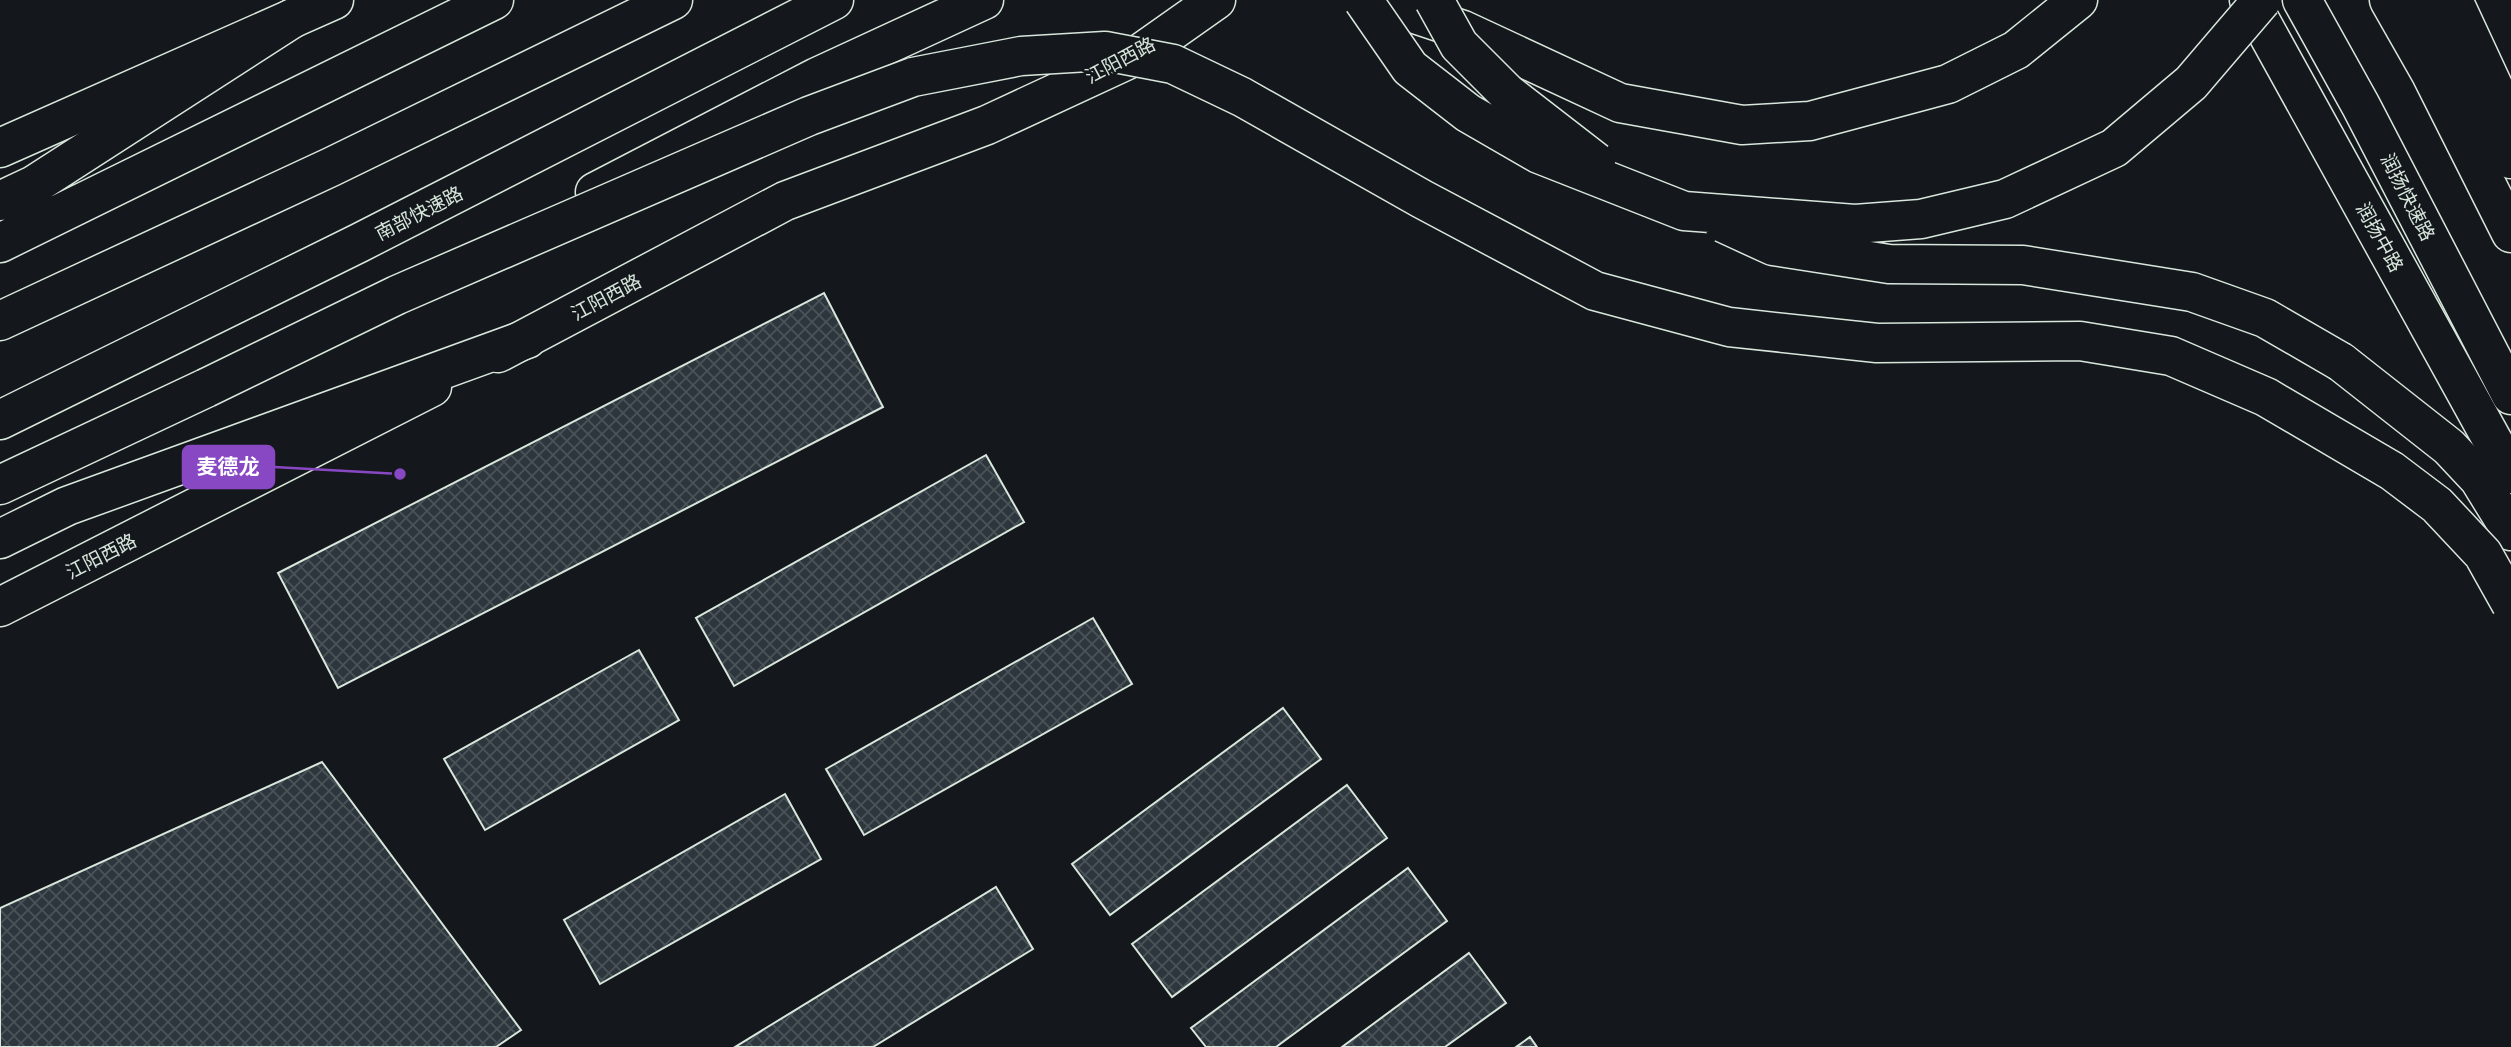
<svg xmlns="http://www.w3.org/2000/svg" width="2511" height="1047" font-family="'Noto Sans','Noto Sans SC',sans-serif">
  <defs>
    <pattern id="building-cross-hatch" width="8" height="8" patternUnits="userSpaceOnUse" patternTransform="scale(1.75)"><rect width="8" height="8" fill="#2c363c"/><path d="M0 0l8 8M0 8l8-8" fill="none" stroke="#4a5358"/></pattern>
  </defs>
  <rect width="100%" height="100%" fill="#14181c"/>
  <path fill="url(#building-cross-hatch)" stroke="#d8e6dc" stroke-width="2" d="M 824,293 L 883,407 L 338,688 L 278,573 Z
    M 986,455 L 1024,522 L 734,686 L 696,618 Z
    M 1093,618 L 1132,684 L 864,835 L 826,769 Z
    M 639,650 L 679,720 L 485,830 L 444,759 Z
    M 1283,708 L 1321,759 L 1110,915 L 1072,864 Z
    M 322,762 L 521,1030 L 496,1047 L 0,1047 L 0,908 Z
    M 1347,785 L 1387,838 L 1172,997 L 1132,944 Z
    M 785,794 L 821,859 L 600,984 L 564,920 Z
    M 1408,868 L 1447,921 L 1276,1047 L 1206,1047 L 1191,1028 Z
    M 996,887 L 1033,949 L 873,1047 L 735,1047 Z
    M 1469,953 L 1506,1003 L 1445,1047 L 1342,1047 Z
    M 1530,1037 L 1537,1047 L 1516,1047 Z"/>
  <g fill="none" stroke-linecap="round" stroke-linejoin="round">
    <g stroke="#d8e6dc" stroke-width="41">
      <path id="primary" d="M 2249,0 L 2511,474
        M 2428,0 L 2511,159
        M 0,148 L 334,0
        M 498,353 L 785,201 L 987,125 L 1138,55 L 1216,0
        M 0,607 L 432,387"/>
    </g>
    <g stroke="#d8e6dc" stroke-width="41">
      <path id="trunk" d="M 1373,0 L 1463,30 L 1620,103 L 1742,125 L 1810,121 L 1948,84 L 2016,50 L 2078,0
        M 2302,0 L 2361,106 L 2511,395
        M 2389,0 L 2430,72 L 2511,233
        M 2453,0 L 2511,125
        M 595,192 L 817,77 L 984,0
        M 0,201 L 34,185 L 293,18
        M 0,243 L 494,0
        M 0,321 L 331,167 L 673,0
        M 2341,362 L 2449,447 L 2479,479 L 2511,531
        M 0,420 L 359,243 L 834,0
        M 0,485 L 206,388
        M 0,539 L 67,506 L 527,339"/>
    </g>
    <use href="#primary" stroke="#14181c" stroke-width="38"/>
    <use href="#trunk" stroke="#14181c" stroke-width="38"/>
    <g stroke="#d8e6dc" stroke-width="41" stroke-linecap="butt">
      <path id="trunk-bridge" d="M 1363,0 L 1410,68 L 1468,113 L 1539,154 L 1684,211 L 1855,224 L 1921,219 L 2005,199 L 2114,148 L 2191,83 L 2262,0
        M 1434,0 L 1459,45 L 1507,93 L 1596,162
        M 1723,223 L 1773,246 L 1889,264 L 2023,265 L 2192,292 L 2265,318 L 2341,362
        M 206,388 L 397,295 L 809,116 L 913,77 L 1021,56 L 1105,51 L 1173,64 L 1242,97 L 1422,199 L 1595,291 L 1729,327 L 1877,343 L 2080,341 L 2171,356 L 2266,397 L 2392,471 L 2437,505 L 2483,554 L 2511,604"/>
    </g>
    <use href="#trunk-bridge" stroke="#14181c" stroke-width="38"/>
  </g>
  <g text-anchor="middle" stroke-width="5" stroke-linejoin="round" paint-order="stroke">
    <g font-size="19" fill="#d8e6dc" stroke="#14181c">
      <text transform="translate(1120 60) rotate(-28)" y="7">江阳西路</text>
      <text transform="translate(2408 197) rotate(63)" y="7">润扬快速路</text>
      <text transform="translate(419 213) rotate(-27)" y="7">南部快速路</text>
      <text transform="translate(2380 237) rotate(61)" y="7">润扬中路</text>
      <text transform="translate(606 297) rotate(-28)" y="7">江阳西路</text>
      <text transform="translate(101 556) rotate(-27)" y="7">江阳西路</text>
    </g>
  </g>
  <path fill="none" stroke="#8948c3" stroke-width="2.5" d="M400 474L274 467"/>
  <circle fill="#8948c3" stroke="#14181c" stroke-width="2.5" cx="400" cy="474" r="7"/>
  <rect fill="#8948c3" stroke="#8948c3" stroke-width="2.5" x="183" y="446" width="91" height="42" rx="7"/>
  <g font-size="21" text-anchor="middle" font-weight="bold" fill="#fff">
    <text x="228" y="474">麦德龙</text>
  </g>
</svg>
